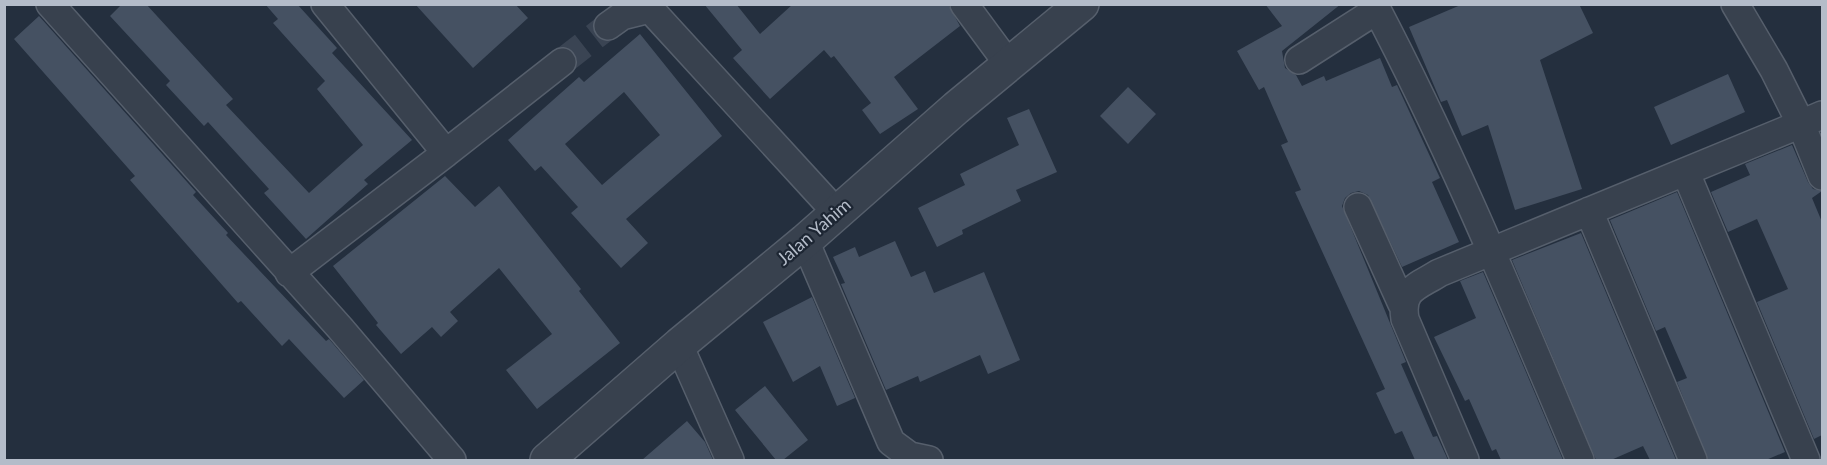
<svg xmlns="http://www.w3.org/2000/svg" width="1827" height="465" font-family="Lato,sans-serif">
  <rect width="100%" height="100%" fill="#242f3e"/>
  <path fill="#455162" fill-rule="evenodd" d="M 122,4 L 146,4 L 233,99 L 226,105 L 309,193 L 363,145 L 317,89 L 325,81 L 273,23 L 278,19 L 265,4 L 297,4 L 337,48 L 332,53 L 412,140 L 364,180 L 368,184 L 306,239 L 264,193 L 269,189 L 208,122 L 204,126 L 166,85 L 170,81 L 110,16 Z
    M 415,4 L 515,4 L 528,18 L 473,68 Z
    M 704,4 L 736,4 L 760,34 L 793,4 L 948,4 L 960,26 L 894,77 L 918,109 L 880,134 L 862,110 L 871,103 L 834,56 L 831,58 L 824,50 L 770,99 L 733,58 L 742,50 Z
    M 1265,4 L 1341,4 L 1282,51 L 1285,68 L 1296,75 L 1302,86 L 1324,76 L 1326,81 L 1380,58 L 1392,87 L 1397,85 L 1440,178 L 1432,182 L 1459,242 L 1402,267 L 1368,195 L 1359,191 L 1351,193 L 1345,198 L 1342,206 L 1406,362 L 1401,364 L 1433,437 L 1437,436 L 1448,460 L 1415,460 L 1402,431 L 1395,434 L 1376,393 L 1385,389 L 1295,192 L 1301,190 L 1281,145 L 1288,142 L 1264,87 L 1259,90 L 1237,51 L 1282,26 Z
    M 1463,4 L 1579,4 L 1593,33 L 1540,60 L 1582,189 L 1515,210 L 1488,125 L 1462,136 L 1447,100 L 1441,102 L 1409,27 Z
    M 39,16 L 196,192 L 193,195 L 228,233 L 226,235 L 326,341 L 329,339 L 364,380 L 344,398 L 289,339 L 282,346 L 241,301 L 238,303 L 130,180 L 135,176 L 14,39 Z
    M 640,34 L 722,136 L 626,219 L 648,243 L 621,268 L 571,213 L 578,207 L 541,166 L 535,171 L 508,140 L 579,77 L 584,82 ZM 624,92 L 660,135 L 602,185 L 565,144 Z
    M 1728,74 L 1745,112 L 1671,145 L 1654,107 Z
    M 1128,87 L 1156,114 L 1128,144 L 1100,116 Z
    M 1029,109 L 1057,172 L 1016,190 L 1021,201 L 962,230 L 963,234 L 937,247 L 918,208 L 965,185 L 960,174 L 1019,145 L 1007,118 Z
    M 1792,145 L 1808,182 L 1813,189 L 1822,191 L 1812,198 L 1822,222 L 1822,435 L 1814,439 L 1757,302 L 1788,289 L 1757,219 L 1728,232 L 1711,192 L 1750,175 L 1745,164 Z
    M 445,176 L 475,207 L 499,186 L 581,289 L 579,291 L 620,343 L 537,409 L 506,370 L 552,334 L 499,268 L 450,312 L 458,321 L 441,337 L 432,327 L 401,354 L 376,325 L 378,323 L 333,266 Z
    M 1677,192 L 1785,452 L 1766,460 L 1708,460 L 1677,382 L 1687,378 L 1665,327 L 1656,331 L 1610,220 Z
    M 1581,233 L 1676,460 L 1650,460 L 1643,446 L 1611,460 L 1596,460 L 1512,260 Z
    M 895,241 L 911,277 L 925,271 L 934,293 L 984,272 L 1020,360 L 988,374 L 980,355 L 920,382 L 918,376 L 886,390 L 841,284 L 845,283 L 833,257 L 855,247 L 859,257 Z
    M 1483,272 L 1517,351 L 1563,460 L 1501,460 L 1496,449 L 1492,451 L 1469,399 L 1465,401 L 1434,337 L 1476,318 L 1460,281 Z
    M 812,297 L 855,398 L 837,406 L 820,366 L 793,382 L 763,322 Z
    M 765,386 L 808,440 L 783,460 L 776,460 L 735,410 Z
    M 687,421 L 705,442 L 713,460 L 642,460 Z"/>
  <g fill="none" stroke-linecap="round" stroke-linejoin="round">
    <path stroke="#3a4453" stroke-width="27" stroke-dasharray="27 14" stroke-linecap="butt" d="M 562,62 L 608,26"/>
    <g stroke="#565f6c" stroke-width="30">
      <path id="minor" d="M 50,4 L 340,328 L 452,460
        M 964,4 L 1009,65
        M 1374,4 C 1452,152 1515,306 1580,460
        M 1735,4 L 1774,70 L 1801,124 L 1822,115
        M 608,26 L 622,16 L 650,9 L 836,212
        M 1299,60 L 1377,10
        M 446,153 L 562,62
        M 1686,173 L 1806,460
        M 1358,207 L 1402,304
        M 1589,211 L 1693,460
        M 805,241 L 891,442 L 910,456 L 929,460
        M 289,273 L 446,153 L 325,4
        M 679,345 L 730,460
        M 1465,460 L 1405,319 C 1400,289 1417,287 1439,273 L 1801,124 L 1822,176"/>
    </g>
    <g stroke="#565f6c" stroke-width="36">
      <path id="tertiary" d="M 547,460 L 679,345 L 805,241 L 956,108 L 1082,4"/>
    </g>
    <use href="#minor" stroke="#38414e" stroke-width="27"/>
    <use href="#tertiary" stroke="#38414e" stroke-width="33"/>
  </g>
  <g text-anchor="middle" stroke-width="4.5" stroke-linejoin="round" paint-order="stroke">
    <g font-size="18" fill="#b4bcc9" stroke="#1d2633">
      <text transform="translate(814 232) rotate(-41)" y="6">Jalan Yahim</text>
    </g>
  </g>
  <rect width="1827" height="465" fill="none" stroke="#b4bcc9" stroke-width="12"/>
</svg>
